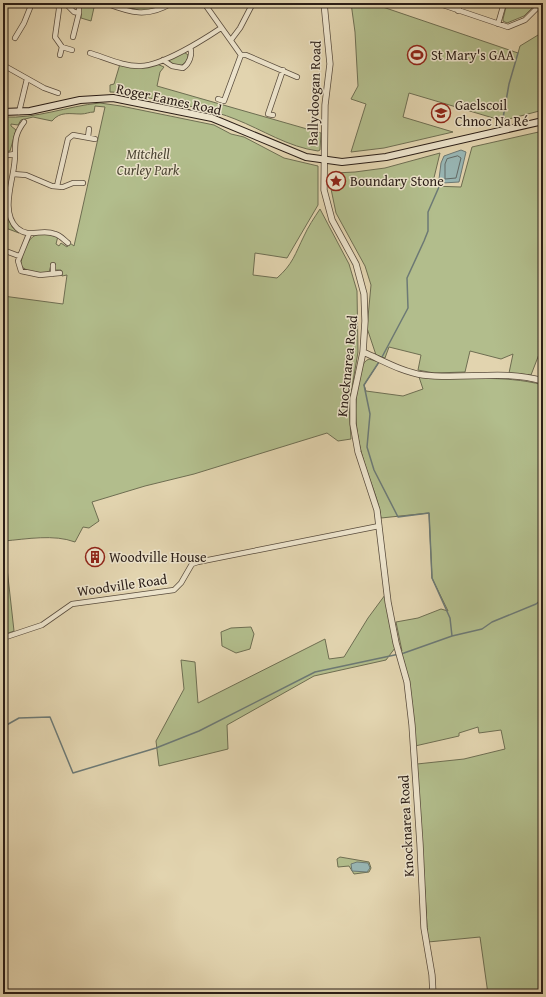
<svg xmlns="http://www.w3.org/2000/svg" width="546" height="997" font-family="'Gentium Book Plus',serif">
  <rect width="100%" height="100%" fill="#e2d4af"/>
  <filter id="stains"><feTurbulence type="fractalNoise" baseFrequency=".005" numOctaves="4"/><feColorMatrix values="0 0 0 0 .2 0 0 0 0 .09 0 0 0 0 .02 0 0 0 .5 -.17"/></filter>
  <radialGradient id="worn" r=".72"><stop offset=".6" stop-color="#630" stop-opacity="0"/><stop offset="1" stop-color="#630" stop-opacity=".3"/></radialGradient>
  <path fill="#b2bd8c" stroke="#6e6e52" d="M 81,3 L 95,3 L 91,21 L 81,18 Z
    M 111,3 L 168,3 L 146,12 Z
    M 351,3 L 371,3 L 518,53 L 520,46 L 543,32 L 543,110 L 509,119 L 503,118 L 500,120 L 409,93 L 403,117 L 453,132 L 384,148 L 351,152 L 366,104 L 351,99 L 358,86 L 355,32 Z
    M 507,3 L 537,3 L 524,16 L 507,23 L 503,21 L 503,19 Z
    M 184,52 L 188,55 C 187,66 178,69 169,61 L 170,59 Z
    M 120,64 L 157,64 L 164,67 L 160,72 L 157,86 L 321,133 L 320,150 L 318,151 C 288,147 263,130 235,119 C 213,110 188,106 164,101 C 146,98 128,92 110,92 L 110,85 L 114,84 Z
    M 100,103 L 121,106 L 214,125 L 231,134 L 244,137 L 284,158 L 318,166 L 318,205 L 287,258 L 255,253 L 253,275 L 277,278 C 293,264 295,254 304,236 C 308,227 314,218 320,209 L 349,264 L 357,291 L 358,352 L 349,405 L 351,439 L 338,441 L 327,433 L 194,474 L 145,486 L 92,502 L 99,521 L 89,528 L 83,527 L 75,542 C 54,534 27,539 4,541 L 14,631 L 3,635 L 3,296 L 63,304 L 67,275 L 62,276 L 61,270 L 55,270 L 51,265 L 49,272 C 41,274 26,274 21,265 C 21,257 27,238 36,235 C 43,232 51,234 58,236 L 56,244 L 59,246 L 61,243 L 67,247 L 70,243 L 74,246 L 105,107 L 95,106 L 94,112 C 89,112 86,114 81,114 C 70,114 60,111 52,121 L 33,117 L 21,120 L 18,125 L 11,124 L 11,126 L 16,130 L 10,151 L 3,152 L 3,117 C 37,119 67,106 100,103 Z
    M 543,131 L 543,344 L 531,375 L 509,373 L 513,354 L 501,359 L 470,351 L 465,372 L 434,373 L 418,370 L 421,355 L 389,347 L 385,358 L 376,355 L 367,328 L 371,285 L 365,266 L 336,213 L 330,184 L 336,176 L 335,173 L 355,172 L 385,168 L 440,153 L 432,186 L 461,187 L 472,147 Z
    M 4,208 L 6,210 L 12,227 L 19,233 L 3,227 Z
    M 369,359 L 379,362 L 364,385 L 366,391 L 403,396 L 423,389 L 419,377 C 461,381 503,374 543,385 L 543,994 L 488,994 L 480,937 L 428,942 L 417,764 L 464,759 L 505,749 L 501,730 L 479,733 L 478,727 L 459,733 L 459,736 L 415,746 L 401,652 L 402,651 L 396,622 L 418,618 L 441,609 L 448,611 L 432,578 L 429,513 L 381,518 C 379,503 373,489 368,474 C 357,443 352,413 359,380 C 361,373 361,362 369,359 Z
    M 385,595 L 395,648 L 386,660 L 314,676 L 227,725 L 228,749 L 159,766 L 156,741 L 184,689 L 181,660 L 195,662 L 198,703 L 325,639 L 329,659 L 344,657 L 368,618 Z
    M 251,627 L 254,634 L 250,649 L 236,653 L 222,646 L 221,632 L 231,628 Z
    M 340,857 L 369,862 L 371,868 L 369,872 L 354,874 L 349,866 L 338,867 L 337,859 Z"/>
  <path fill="#98b6b4" stroke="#6c7975" d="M 461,150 L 466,152 L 459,182 L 443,183 L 439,179 L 441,163 L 444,156 Z
    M 357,862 L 368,863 L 370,868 L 367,872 L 352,871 L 351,864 Z"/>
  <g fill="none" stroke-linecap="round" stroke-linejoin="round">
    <path stroke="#626a66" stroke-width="1" d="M 458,156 L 461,158 L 456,178 L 445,179 L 445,164 L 447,159 Z"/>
    <path stroke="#6c7975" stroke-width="1.5" d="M 503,118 L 509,84 L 518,53
      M 382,357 L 408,308 L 407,278 L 424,241 L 428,231 L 428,212 L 442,180
      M 379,362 L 364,385 L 370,414 L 367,447 L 374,470 L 398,517 L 429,513 L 432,578 L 450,618 L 452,636
      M 3,727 L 19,718 L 50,717 L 73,773 L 156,748 L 199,731 L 315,672 L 404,653 L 452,636 L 482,629 L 492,622 L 536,604 L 541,600 L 543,594"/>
    <g stroke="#594c3d" stroke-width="6">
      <path id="minor" d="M 58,3 L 59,9 L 55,37 L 62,47 L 72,50
        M 105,3 C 131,13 147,18 172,3
        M 204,3 L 241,55 L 224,101 L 218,99
        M 437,3 L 508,27 L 525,20 L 542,3
        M 69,7 L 74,12 L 79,13 L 79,3
        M 458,11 L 461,3
        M 498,24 L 504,3
        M 73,37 L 79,13
        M 15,38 L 24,23 L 32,3
        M 231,40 L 240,28 L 253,3
        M 90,53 C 106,58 125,67 141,66 C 163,65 203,40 221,28
        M 60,55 L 62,47
        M 241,55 L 246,55 L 297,77
        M 163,60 L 172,66 L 183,68 C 189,64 193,55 190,47
        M 3,65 L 44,88 L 58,93
        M 19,112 L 27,79
        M 273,115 L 268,114 L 283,70
        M 24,122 C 11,139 17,148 14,166 C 12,184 1,213 17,228 C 29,239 42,228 55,234 C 60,235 64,240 68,243
        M 88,137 L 89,129
        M 3,156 L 14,154
        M 13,174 L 26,175 L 52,186 L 63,187 L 73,183 L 83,183
        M 57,186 L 68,139 L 73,135 L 95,139
        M 29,234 L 18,261 L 21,271 L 40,275 L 60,273
        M 3,250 L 19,256
        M 53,274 L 53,265
        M 3,638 L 42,625 L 72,604 L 174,590 L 181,583 L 192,564 L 198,562 L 379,526"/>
    </g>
    <g stroke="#594c3d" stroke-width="7">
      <path id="tertiary" d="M 324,3 L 330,64 L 325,105 L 324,190 L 332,220 L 356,264 L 364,294 L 365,321 L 363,352 L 353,399 L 353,424 L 358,452 L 377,510 L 388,602 L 396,643 L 407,682 L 412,725 L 420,844 L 424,928 L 432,975 L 433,994
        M 363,352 C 382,360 402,372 423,375 C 463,380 504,369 543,381"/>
    </g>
    <g stroke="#2b1e17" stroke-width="8">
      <path id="secondary" d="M 3,112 L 30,111 L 80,100 L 113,98 L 212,118 L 306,157 L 342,162 L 386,157 L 543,121"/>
    </g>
    <use href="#minor" stroke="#ece3cb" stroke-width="4.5"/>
    <use href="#tertiary" stroke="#ece3cb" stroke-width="5.5"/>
    <use href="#secondary" stroke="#ece3cb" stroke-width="6"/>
  </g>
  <defs>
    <g id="stadium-ring" transform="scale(1)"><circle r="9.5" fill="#ece3cb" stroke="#8f2418" stroke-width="1.5"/><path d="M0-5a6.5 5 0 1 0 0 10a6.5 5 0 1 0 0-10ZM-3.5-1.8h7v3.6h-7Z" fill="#8f2418"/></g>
    <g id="school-ring" transform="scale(1)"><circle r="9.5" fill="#ece3cb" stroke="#8f2418" stroke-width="1.5"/><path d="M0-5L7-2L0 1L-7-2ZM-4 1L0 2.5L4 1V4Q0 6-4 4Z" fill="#8f2418"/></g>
    <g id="sight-ring" transform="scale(1)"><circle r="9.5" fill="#ece3cb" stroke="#8f2418" stroke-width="1.5"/><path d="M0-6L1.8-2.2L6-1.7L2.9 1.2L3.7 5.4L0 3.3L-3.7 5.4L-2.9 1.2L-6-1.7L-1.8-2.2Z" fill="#8f2418"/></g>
    <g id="building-ring" transform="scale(1)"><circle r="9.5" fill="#ece3cb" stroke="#8f2418" stroke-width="1.5"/><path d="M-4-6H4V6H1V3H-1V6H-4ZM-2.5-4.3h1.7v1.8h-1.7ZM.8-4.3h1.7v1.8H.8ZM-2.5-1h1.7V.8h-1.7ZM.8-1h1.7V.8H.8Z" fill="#8f2418"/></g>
  </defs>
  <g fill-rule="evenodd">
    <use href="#stadium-ring" x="417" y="55"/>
    <use href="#school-ring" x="441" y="113"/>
    <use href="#sight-ring" x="336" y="181"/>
    <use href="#building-ring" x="95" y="557"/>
  </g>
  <g text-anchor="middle" stroke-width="3" stroke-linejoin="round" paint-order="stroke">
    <g font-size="14" fill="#2b1e17" stroke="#ece3cb" text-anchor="start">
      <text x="431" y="60">St Mary's GAA</text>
      <text x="455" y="110">Gaelscoil<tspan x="455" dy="16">Chnoc Na Ré</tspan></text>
      <text x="350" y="186">Boundary Stone</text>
      <text x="109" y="562">Woodville House</text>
    </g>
    <g font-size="14" fill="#2b1e17" stroke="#ece3cb">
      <text transform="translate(314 93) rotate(-88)" y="5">Ballydoogan Road</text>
      <text transform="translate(169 99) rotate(12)" y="5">Roger Eames Road</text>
      <text transform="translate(347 366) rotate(-84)" y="5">Knocknarea Road</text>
      <text transform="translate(122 585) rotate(-8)" y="5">Woodville Road</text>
      <text transform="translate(406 826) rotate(-93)" y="5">Knocknarea Road</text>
    </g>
    <g font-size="14" font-style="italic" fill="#4d4634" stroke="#ece3cb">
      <text x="148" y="159">Mitchell<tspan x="148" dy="16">Curley Park</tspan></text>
    </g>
  </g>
  <rect width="546" height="997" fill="none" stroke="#e2d4af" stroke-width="16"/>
  <rect x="4" y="4" width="538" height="989" fill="none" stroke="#2b1e17" stroke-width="2"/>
  <rect x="8" y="8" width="530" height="981" fill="none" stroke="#2b1e17"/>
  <rect width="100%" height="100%" filter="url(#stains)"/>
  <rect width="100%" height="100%" fill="url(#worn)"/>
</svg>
